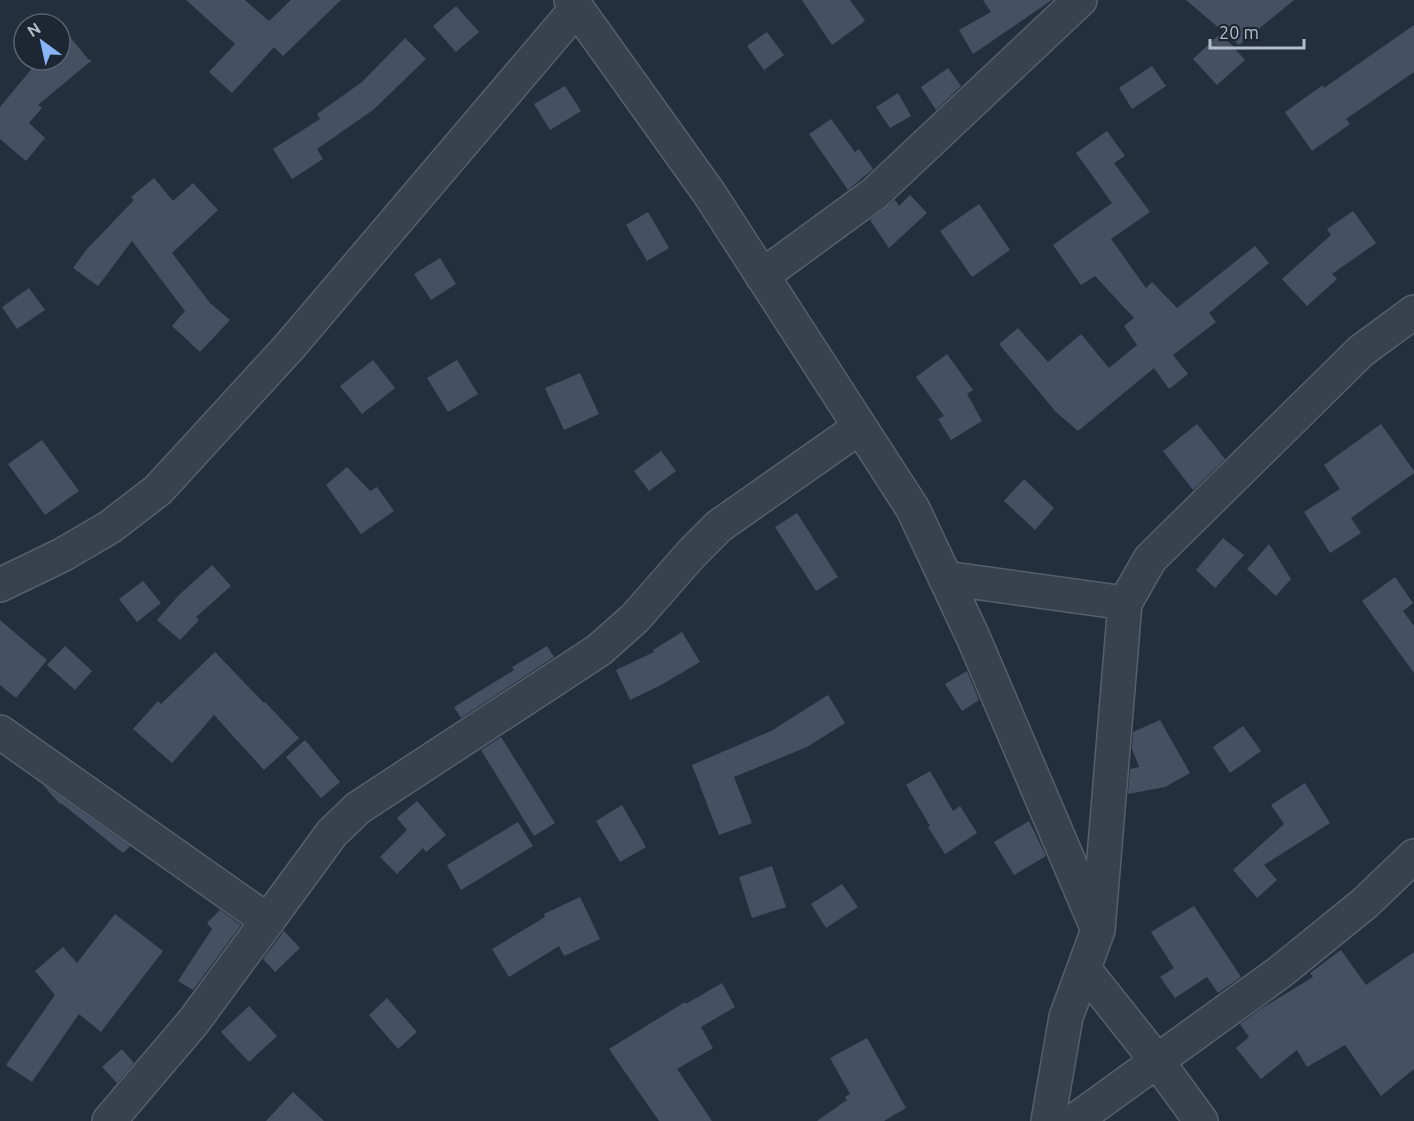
<svg xmlns="http://www.w3.org/2000/svg" width="1414" height="1121" font-family="Ubuntu,sans-serif">
  <rect width="100%" height="100%" fill="#242f3e"/>
  <path fill="#455162" d="M 186,0 L 245,0 L 269,21 L 291,0 L 341,0 L 283,56 L 274,47 L 232,93 L 209,72 L 235,44 Z
    M 802,0 L 850,0 L 865,21 L 832,45 Z
    M 983,0 L 1052,0 L 973,54 L 959,30 L 991,12 Z
    M 1186,0 L 1294,0 L 1239,45 Z
    M 456,6 L 479,32 L 456,52 L 433,26 Z
    M 60,25 L 89,60 L 92,60 L 38,105 L 42,108 L 29,123 L 45,138 L 26,161 L 0,139 L 0,107 L 39,60 L 60,60 Z
    M 1414,25 L 1414,72 L 1346,119 L 1350,124 L 1312,151 L 1285,112 L 1323,85 L 1324,88 Z
    M 767,32 L 784,55 L 764,70 L 747,46 Z
    M 1221,33 L 1245,60 L 1217,85 L 1193,59 Z
    M 405,38 L 426,59 L 373,110 L 317,149 L 323,159 L 292,179 L 273,149 L 320,119 L 317,114 L 362,82 Z
    M 1152,66 L 1166,86 L 1132,109 L 1119,88 Z
    M 948,68 L 961,86 L 936,110 L 921,87 Z
    M 565,86 L 581,111 L 550,130 L 534,104 Z
    M 898,93 L 911,116 L 890,128 L 876,107 Z
    M 831,119 L 855,152 L 859,149 L 873,169 L 848,190 L 809,134 Z
    M 1107,131 L 1125,156 L 1114,163 L 1150,212 L 1111,239 L 1146,288 L 1152,282 L 1177,308 L 1255,246 L 1269,263 L 1209,313 L 1216,322 L 1173,355 L 1188,374 L 1169,389 L 1154,368 L 1078,431 L 1056,412 L 999,344 L 1018,328 L 1048,362 L 1081,334 L 1109,368 L 1137,345 L 1124,326 L 1134,318 L 1095,276 L 1081,285 L 1053,245 L 1112,203 L 1076,153 Z
    M 154,178 L 173,201 L 193,183 L 218,210 L 172,253 L 210,303 L 230,320 L 200,352 L 172,326 L 185,311 L 132,241 L 98,286 L 73,268 L 87,249 L 134,200 L 131,197 Z
    M 910,195 L 927,213 L 889,248 L 870,220 L 895,200 L 899,206 Z
    M 979,204 L 1010,250 L 972,277 L 940,231 Z
    M 1353,211 L 1376,243 L 1332,274 L 1337,279 L 1307,306 L 1282,279 L 1331,235 L 1327,229 Z
    M 648,212 L 669,248 L 647,261 L 626,225 Z
    M 440,258 L 456,284 L 431,300 L 414,274 Z
    M 29,288 L 45,310 L 17,329 L 2,307 Z
    M 947,354 L 973,390 L 967,394 L 982,421 L 951,440 L 938,419 L 944,416 L 916,377 Z
    M 373,360 L 395,388 L 362,414 L 340,386 Z
    M 457,360 L 478,394 L 448,412 L 427,378 Z
    M 580,373 L 599,414 L 564,430 L 545,388 Z
    M 1197,424 L 1225,459 L 1193,490 L 1163,451 Z
    M 1381,424 L 1414,471 L 1414,473 L 1351,518 L 1361,533 L 1330,553 L 1304,512 L 1340,489 L 1324,465 Z
    M 42,440 L 79,491 L 45,515 L 8,464 Z
    M 661,451 L 676,471 L 649,491 L 634,471 Z
    M 347,467 L 370,491 L 377,487 L 394,511 L 361,534 L 326,485 Z
    M 1024,479 L 1054,508 L 1035,530 L 1004,501 Z
    M 797,513 L 838,577 L 816,591 L 775,527 Z
    M 1223,538 L 1244,555 L 1215,588 L 1196,570 Z
    M 1269,544 L 1291,579 L 1276,596 L 1247,569 Z
    M 212,565 L 231,586 L 196,617 L 199,620 L 180,640 L 157,620 L 179,595 Z
    M 1395,577 L 1413,603 L 1403,611 L 1414,626 L 1414,673 L 1362,601 Z
    M 143,581 L 161,603 L 137,622 L 119,599 Z
    M 0,620 L 47,660 L 16,698 L 0,685 Z
    M 682,632 L 700,662 L 661,685 L 630,700 L 616,670 L 654,652 L 653,650 Z
    M 65,646 L 92,671 L 75,690 L 47,665 Z
    M 547,646 L 554,657 L 461,718 L 454,707 L 514,670 L 512,667 Z
    M 215,652 L 264,703 L 265,702 L 299,738 L 264,770 L 214,715 L 172,763 L 133,729 L 158,701 L 161,704 Z
    M 967,671 L 979,700 L 962,711 L 945,684 Z
    M 828,695 L 845,723 L 807,747 L 734,777 L 752,823 L 719,835 L 692,765 L 771,731 Z
    M 1160,720 L 1190,773 L 1165,787 L 1128,794 L 1130,769 L 1139,767 L 1132,749 L 1133,732 Z
    M 1243,726 L 1261,751 L 1230,773 L 1213,747 Z
    M 501,737 L 555,823 L 534,836 L 481,750 Z
    M 305,740 L 340,782 L 321,798 L 286,757 Z
    M 930,771 L 953,811 L 960,806 L 977,833 L 945,854 L 928,827 L 930,826 L 906,785 Z
    M 1305,783 L 1330,823 L 1264,865 L 1277,880 L 1257,898 L 1233,870 L 1284,824 L 1271,805 Z
    M 42,784 L 130,846 L 123,853 L 61,803 L 60,804 Z
    M 417,801 L 446,835 L 426,852 L 423,848 L 397,874 L 380,857 L 407,830 L 397,818 Z
    M 622,805 L 646,847 L 620,862 L 596,821 Z
    M 1029,821 L 1046,856 L 1014,875 L 994,842 Z
    M 518,822 L 533,846 L 461,890 L 447,865 Z
    M 772,866 L 786,907 L 752,918 L 739,877 Z
    M 842,884 L 858,907 L 826,928 L 811,904 Z
    M 580,897 L 600,939 L 564,956 L 559,946 L 509,977 L 492,949 L 545,917 L 544,914 Z
    M 1194,906 L 1241,977 L 1218,993 L 1207,977 L 1175,998 L 1160,977 L 1174,968 L 1151,932 Z
    M 220,910 L 241,925 L 193,990 L 178,981 L 212,929 L 207,923 Z
    M 115,914 L 163,951 L 101,1032 L 79,1014 L 32,1082 L 6,1065 L 55,995 L 35,971 L 63,947 L 77,963 Z
    M 284,931 L 300,948 L 275,972 L 263,959 Z
    M 1341,950 L 1366,985 L 1414,952 L 1414,1069 L 1381,1096 L 1345,1045 L 1307,1067 L 1297,1050 L 1261,1079 L 1236,1048 L 1249,1037 L 1240,1024 L 1262,1008 L 1313,977 L 1310,973 Z
    M 722,983 L 735,1007 L 701,1027 L 713,1048 L 677,1069 L 712,1121 L 659,1121 L 609,1049 L 685,1002 L 686,1004 Z
    M 387,998 L 417,1032 L 398,1049 L 369,1015 Z
    M 249,1006 L 277,1036 L 249,1062 L 221,1032 Z
    M 867,1038 L 906,1108 L 884,1121 L 817,1121 L 847,1100 L 845,1097 L 850,1094 L 830,1058 Z
    M 122,1049 L 134,1063 L 117,1083 L 102,1067 Z
    M 293,1092 L 324,1121 L 266,1121 Z"/>
  <g fill="none" stroke-linecap="round" stroke-linejoin="round">
    <g stroke="#565f6c" stroke-width="36">
      <path id="minor" d="M 571,0 L 709,193 L 913,509 L 973,637 L 1098,930
        M 762,276 L 874,194 L 1080,0
        M 945,578 L 1125,603
        M 0,585 L 62,555 L 110,527 L 158,490 L 290,346 L 577,8
        M 0,732 L 268,921
        M 1084,969 L 1157,1061 L 1201,1121
        M 109,1121 L 194,1021 L 332,833 L 358,808 L 599,650 L 635,618 L 692,553 L 719,526 L 860,427
        M 1048,1121 L 1066,1017 L 1098,930 L 1125,603 L 1150,559 L 1361,351 L 1414,312
        M 1074,1121 L 1280,972 L 1365,903 L 1414,856"/>
    </g>
    <use href="#minor" stroke="#38414e" stroke-width="33"/>
  </g>
  <g transform="translate(42 42) rotate(327)"><circle r="28" fill="#1d2633" stroke="#59626f" stroke-width="1.5"/>
  <path d="M0-4.5L10 22L0 15L-10 22Z" fill="#8ab4f8"/>
  <text y="-9" font-size="16" font-weight="bold" text-anchor="middle" fill="#b4bcc9">N</text>
  </g>
  <path d="M1210 39v9h94v-9" fill="none" stroke="#b4bcc9" stroke-width="3"/>
  <text x="1219" y="39" font-size="18" fill="#b4bcc9" stroke="#1d2633" stroke-width="4.5" paint-order="stroke">20 m</text>
</svg>
